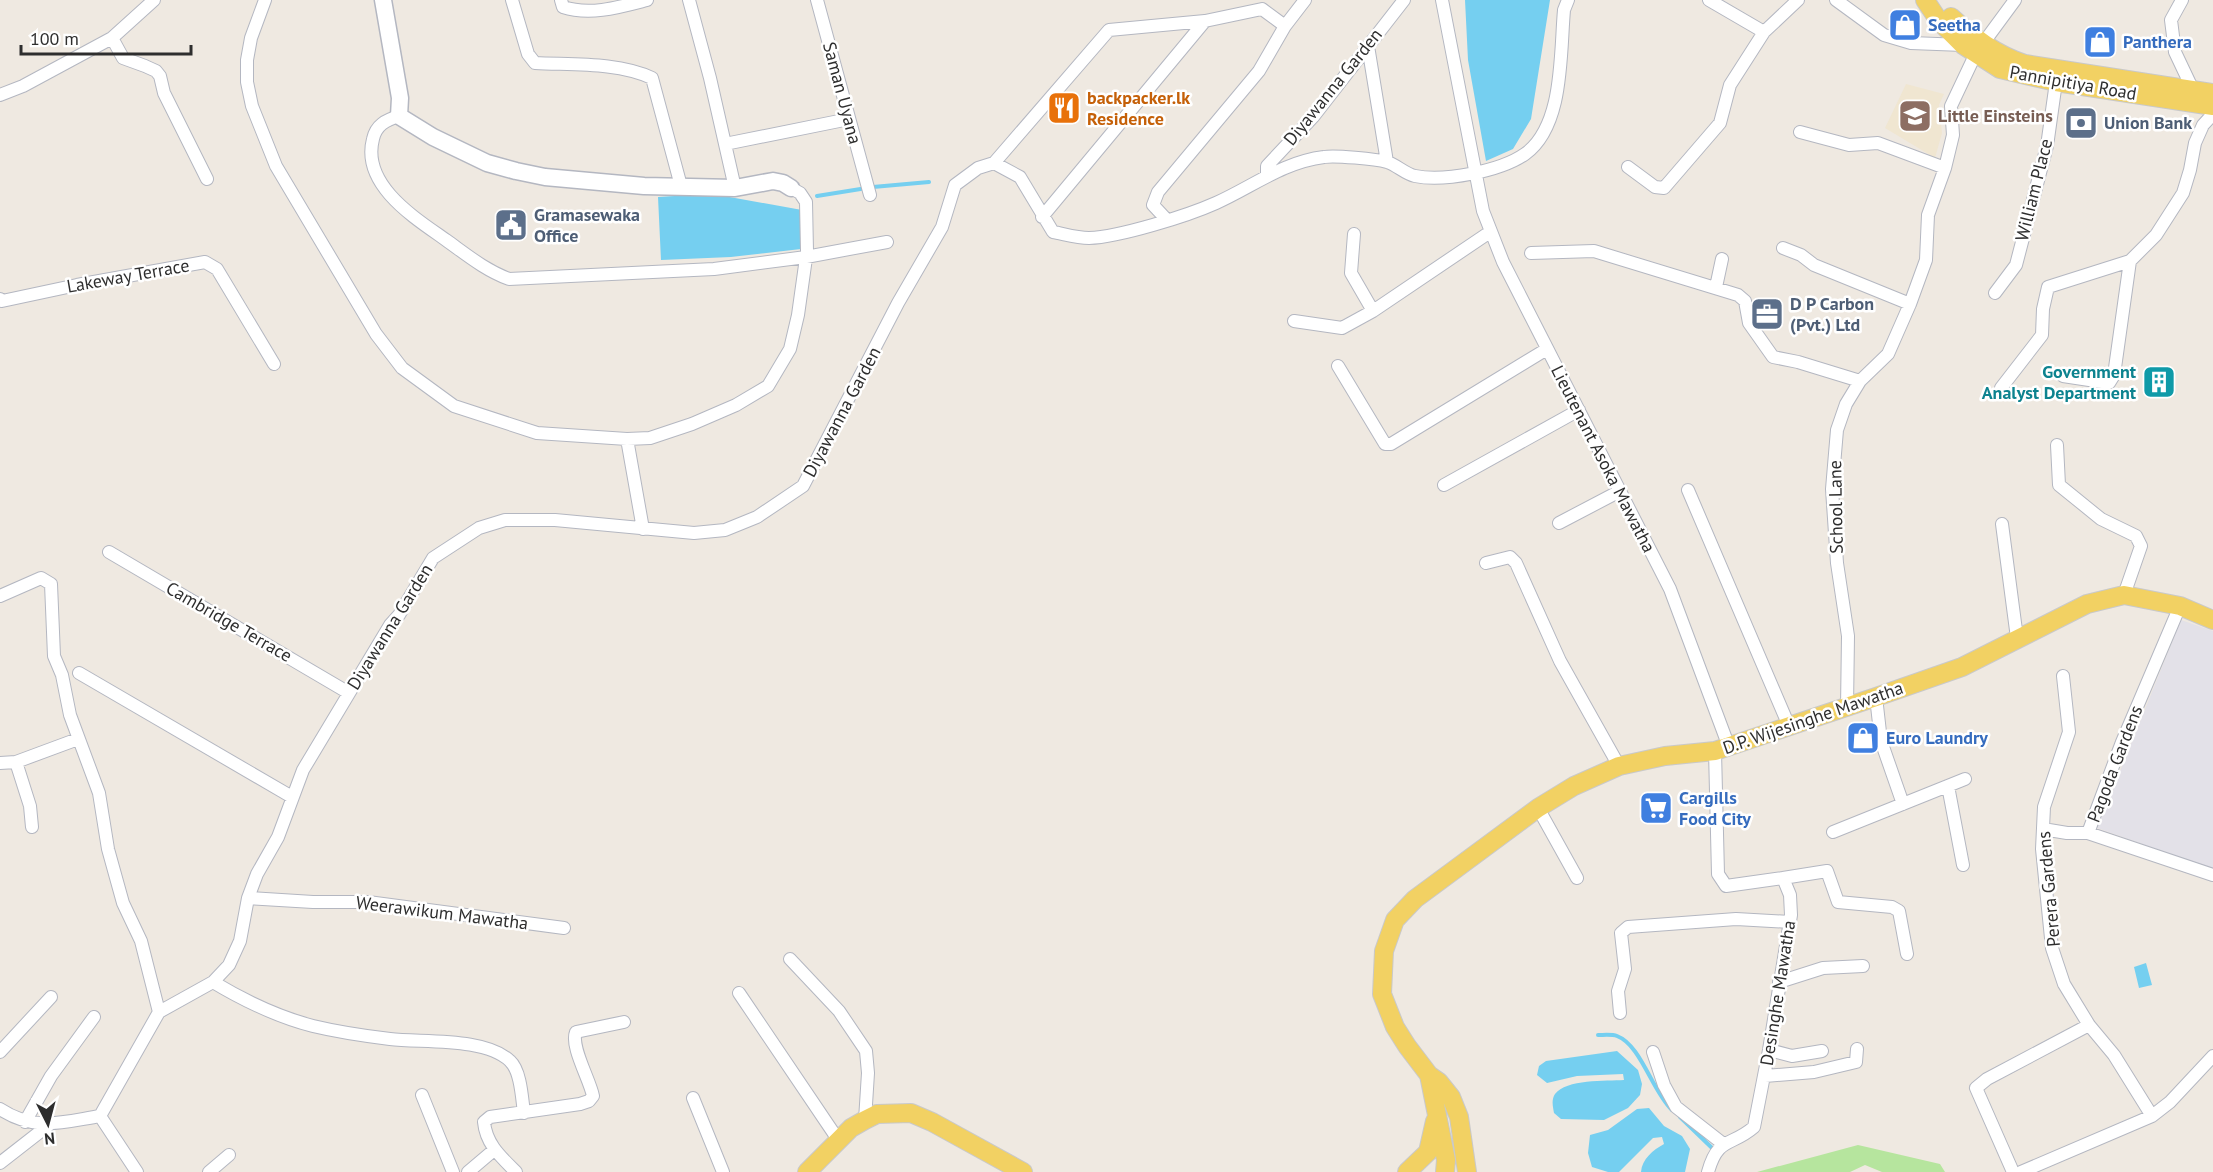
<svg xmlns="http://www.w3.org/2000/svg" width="2213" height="1172" font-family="'PT Sans',sans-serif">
  <rect width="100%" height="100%" fill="#efe9e1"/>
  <path fill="#e3e1e8" d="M 2181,620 L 2213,631 L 2213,869 L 2097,828 Z"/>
  <path fill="#f0e6d1" d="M 1906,84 L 1944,94 L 1939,105 L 1942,133 L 1935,158 L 1885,128 Z"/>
  <path fill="#b6e59e" d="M 1858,1145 L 1940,1164 L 1945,1172 L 1882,1172 L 1865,1165 L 1850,1172 L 1757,1172 Z"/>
  <path fill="#75cff0" d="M 1465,0 L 1550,0 L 1531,119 L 1513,149 L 1486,161 L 1468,60 Z
    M 691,195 L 724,196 L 802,210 L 801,249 L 731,257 L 661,260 L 658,197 Z
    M 2146,963 L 2152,985 L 2139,988 L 2134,967 Z
    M 1617,1051 L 1638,1070 L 1642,1084 L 1640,1095 L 1628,1108 L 1604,1120 L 1561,1119 L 1554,1113 C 1553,1107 1551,1100 1555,1094 C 1566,1079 1606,1081 1624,1080 L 1623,1074 L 1577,1076 L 1547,1083 L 1537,1075 L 1539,1066 L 1546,1061 Z
    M 1649,1108 L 1664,1126 L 1682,1136 L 1690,1149 L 1685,1172 L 1641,1172 C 1642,1159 1653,1150 1664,1144 L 1662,1137 L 1653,1138 L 1619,1172 L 1608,1172 L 1592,1167 L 1588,1153 L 1590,1135 L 1608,1130 L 1637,1109 Z"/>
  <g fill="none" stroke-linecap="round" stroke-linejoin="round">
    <path stroke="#75cff0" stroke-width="4" d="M 817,196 L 873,187 L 929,182
      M 1598,1035 C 1604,1035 1612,1034 1617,1036 C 1641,1045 1652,1091 1672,1110
      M 1680,1117 L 1711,1147"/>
    <g stroke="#b4b7c1" stroke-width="14">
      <path id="street" d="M 265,0 L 251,38 L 247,60 L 247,82 L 252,106 L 276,166 L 376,334 L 402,368 L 454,406 L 537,433 L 627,439 L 650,438 L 692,424 L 736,405 L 768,386 L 790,349 L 798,315 L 807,251 L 806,202 L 800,193 L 791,188
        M 512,0 L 528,54 L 535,63 C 572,65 618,62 652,78 L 681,186
        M 561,0 L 563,7 C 590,16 620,7 647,0
        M 689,0 L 710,78 L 735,188
        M 817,0 L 870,195
        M 1442,0 L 1483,211 L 1503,262 L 1670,589 L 1729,747
        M 1709,0 L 1764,32
        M 1836,0 L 1884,35 L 1911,43 L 1963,45 L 1965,43
        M 2182,0 L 2171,20 L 2175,52 L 2193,90 L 2192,94
        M 112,38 L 123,58 L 145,66 L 156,71 L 160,76 L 164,93 L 207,179
        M 1368,46 L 1387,162
        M 0,95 L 23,86 L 112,38 L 154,0
        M 399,116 C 386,120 376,125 373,139 C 361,185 415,218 446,240 C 467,255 485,270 509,279 L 714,269 L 806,257 L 887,242
        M 1800,132 L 1849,145 L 1878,143 L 1945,168
        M 725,144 L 849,119
        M 994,163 L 1109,30 L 1205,21 L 1262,9 L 1285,26
        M 1628,167 L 1655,187 L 1664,188 L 1720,123 L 1730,85 L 1764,32 L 1798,0
        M 1267,175 L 1267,166 L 1313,117 L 1404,0
        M 1042,217 L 1205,21
        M 1167,220 L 1153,205 L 1158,192 L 1259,71 L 1285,26 L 1305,0
        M 1354,234 L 1351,273 L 1373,311
        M 1783,248 L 1801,255 L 1814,265 L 1910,304
        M 1531,253 L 1594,251 L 1738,295 L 1745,301 L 1749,323 L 1773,357 L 1798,362 L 1860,381
        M 1716,287 L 1722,259
        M 1995,293 L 2016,265 L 2047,146 L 2056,82
        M 0,299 L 2,301 L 77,285 L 205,262 L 217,269 L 274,364
        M 1294,321 L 1342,328 L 1373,311 L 1490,232
        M 1338,366 L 1385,444 L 1391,444 L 1547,349
        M 2063,376 L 2109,383 L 2114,375 L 2130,261
        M 2001,388 L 2042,335 L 2043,309 L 2048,287 L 2130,261 L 2156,235 L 2183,193 L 2190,170 L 2195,143 L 2203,125 L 2213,114
        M 627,439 L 643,529
        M 2057,445 L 2059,485 L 2101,519 L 2136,536 L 2141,546 L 2124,595
        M 1444,485 L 1579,410
        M 1688,490 L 1789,726
        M 1559,523 L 1620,491
        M 2002,524 L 2017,638
        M 109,552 L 349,693
        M 1486,563 L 1510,557 L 1516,563 L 1560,661 L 1619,766
        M 0,596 L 41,578 L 51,584 L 54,656 L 62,675 L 70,715 L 99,793 L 108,849 L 123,903 L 141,941 L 159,1012
        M 79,673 L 292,797
        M 2063,676 L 2069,732 L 2044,807 L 2042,849 L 2052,948 L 2064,984 L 2089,1025 L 2114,1055 L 2152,1116
        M 1876,697 L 1881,741 L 1903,804
        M 1847,707 L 1848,636 L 1837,563 L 1832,489 L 1837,430 L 1846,404 L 1860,381 L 1888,354 L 1910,304 L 1926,260 L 1928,215 L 1945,168 L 1953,135 L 1951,106 L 1976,53 L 2015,0
        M 16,762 L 30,806 L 32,827
        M 0,763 L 16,762 L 78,739
        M 1948,786 L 1963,865
        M 1538,808 L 1577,878
        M 2043,829 L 2067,833 L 2088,833 L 2213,875
        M 1833,832 L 1965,779
        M 2088,833 L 2122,742 L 2180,606
        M 1783,878 L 1827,871 L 1838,902 L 1892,907 L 1899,911 L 1907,954
        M 248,898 L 313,902 L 368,902 L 564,928
        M 790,959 L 839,1011 L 866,1051 L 868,1073 L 865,1120
        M 213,982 C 243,1000 278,1017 313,1026 C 338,1032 365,1036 390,1039 C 422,1043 485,1037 510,1061 C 521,1071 522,1099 524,1113
        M 1779,982 L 1823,968 L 1863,966
        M 739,993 L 839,1141
        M 1620,1013 L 1618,991 L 1625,969 L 1621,933 L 1628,927 L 1736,919 L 1790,922
        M 1769,1050 L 1792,1056 L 1822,1051
        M 0,1052 L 51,997
        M 1653,1052 L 1664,1085 L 1676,1107 L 1722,1143
        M 1765,1076 L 1814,1072 L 1856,1062 L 1857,1049
        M 422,1095 L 453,1172
        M 693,1098 L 723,1172
        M 0,1109 C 35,1132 62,1122 100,1116 L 137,1172
        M 100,1116 L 159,1012 L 213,982 L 229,965 L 240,941 L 248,898 L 257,874 L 278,837 L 303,770 L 390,625 L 399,615 L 433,558 L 479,528 L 505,520 L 555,520 L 694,533 L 725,530 L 757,517 L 803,486 L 898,303 L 942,227 L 955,185 L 978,168 L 994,163 L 1020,177 L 1053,232 C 1064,234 1077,238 1089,238 C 1119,237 1187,216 1216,203 C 1252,187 1283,162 1324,157 C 1334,155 1376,159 1387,162 C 1397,165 1405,174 1415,176 C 1444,182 1501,171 1525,154 C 1564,126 1560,54 1564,10 L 1568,0
        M 25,1122 L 51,1076 L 94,1017
        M 0,1163 L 50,1124
        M 209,1172 L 229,1155
        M 468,1172 L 494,1150
        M 516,1172 C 501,1157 486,1144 484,1122 L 490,1117 L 580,1104 L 589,1101 L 593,1096 C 590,1080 570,1046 576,1032 L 624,1022
        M 1708,1172 C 1718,1136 1731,1147 1754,1127 L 1769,1050 L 1791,915 L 1790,895 L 1783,878 L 1726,886 L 1718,874 L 1715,751
        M 2013,1172 L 1976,1088 L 1987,1079 L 2089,1025
        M 2021,1172 L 2152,1116 L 2170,1102 L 2213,1056"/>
    </g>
    <g stroke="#b4b7c1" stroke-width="19">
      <path id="secondary" d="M 383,0 L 400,98 L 399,116 L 433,137 L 487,163 L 516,171 L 545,177 L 644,186 L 735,188 L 773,181 L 783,183 L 791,188"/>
    </g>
    <g stroke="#c9c9c9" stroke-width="20">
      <path id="primary" d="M 1925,0 L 1939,21 L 1963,45 L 2000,69 L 2056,82 L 2213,106
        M 1951,17 C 1973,37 1996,55 2025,64 L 2213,93
        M 1429,1075 L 1446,1160 L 1445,1172
        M 807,1172 L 851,1128 L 865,1120 L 877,1114 L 911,1113 L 932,1122 L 1023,1172
        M 1407,1172 L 1428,1152 L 1435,1121
        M 1467,1172 L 1459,1117 L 1451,1097 L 1439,1082 L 1429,1075 L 1407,1046 L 1395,1027 L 1382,994 L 1384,951 L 1395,920 L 1415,899 L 1538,808 L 1574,786 L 1619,766 L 1665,756 L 1715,751 L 1876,697 L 1962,667 L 2087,604 L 2124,595 L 2180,606 L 2213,620"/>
    </g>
    <use href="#street" stroke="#fff" stroke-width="12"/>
    <use href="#secondary" stroke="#fff" stroke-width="16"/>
    <use href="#primary" stroke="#f2d163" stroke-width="18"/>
  </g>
  <defs>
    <g id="shop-square" transform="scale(1.725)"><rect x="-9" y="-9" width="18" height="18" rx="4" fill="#3f7fe0" stroke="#fff"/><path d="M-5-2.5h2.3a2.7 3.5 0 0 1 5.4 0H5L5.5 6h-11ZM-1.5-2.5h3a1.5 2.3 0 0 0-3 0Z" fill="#fff"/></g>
    <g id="restaurant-square" transform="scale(1.725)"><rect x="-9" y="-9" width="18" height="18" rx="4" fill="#e8710a" stroke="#fff"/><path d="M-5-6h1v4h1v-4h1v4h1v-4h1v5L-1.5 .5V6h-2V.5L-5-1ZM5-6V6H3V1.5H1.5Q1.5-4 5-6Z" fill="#fff"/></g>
    <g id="school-square" transform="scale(1.725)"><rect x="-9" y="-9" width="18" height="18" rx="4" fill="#8d6e63" stroke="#fff"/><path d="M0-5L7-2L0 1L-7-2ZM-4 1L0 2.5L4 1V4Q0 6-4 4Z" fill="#fff"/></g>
    <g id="bank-square" transform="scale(1.725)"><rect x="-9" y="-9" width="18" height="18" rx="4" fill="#5c6f8a" stroke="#fff"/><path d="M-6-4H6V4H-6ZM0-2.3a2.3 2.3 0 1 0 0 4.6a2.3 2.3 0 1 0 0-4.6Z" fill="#fff"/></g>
    <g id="civic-square" transform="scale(1.725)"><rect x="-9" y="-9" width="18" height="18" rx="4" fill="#5c6f8a" stroke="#fff"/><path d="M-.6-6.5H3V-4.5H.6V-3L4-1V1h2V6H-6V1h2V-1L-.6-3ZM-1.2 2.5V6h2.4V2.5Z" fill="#fff"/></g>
    <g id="office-square" transform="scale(1.725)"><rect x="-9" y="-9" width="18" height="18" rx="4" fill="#5c6f8a" stroke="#fff"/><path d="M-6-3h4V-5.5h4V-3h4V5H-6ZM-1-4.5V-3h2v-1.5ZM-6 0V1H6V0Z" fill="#fff"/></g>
    <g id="building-square" transform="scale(1.725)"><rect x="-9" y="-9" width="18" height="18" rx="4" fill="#0f9aa8" stroke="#fff"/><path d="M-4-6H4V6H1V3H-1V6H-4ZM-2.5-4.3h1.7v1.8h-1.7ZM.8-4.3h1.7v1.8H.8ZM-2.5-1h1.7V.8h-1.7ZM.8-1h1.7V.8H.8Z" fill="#fff"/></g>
    <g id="supermarket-square" transform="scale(1.725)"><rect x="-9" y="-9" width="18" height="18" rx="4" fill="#3f7fe0" stroke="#fff"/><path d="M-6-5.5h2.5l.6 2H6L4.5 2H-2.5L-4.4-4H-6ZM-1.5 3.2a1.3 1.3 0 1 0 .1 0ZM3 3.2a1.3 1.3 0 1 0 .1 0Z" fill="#fff"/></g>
  </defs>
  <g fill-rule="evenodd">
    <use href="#shop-square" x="1905" y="25"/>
    <use href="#shop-square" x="2100" y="42"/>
    <use href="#restaurant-square" x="1064" y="108"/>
    <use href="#school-square" x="1915" y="116"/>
    <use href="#bank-square" x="2081" y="123"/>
    <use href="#civic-square" x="511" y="225"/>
    <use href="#office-square" x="1767" y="314"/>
    <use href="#building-square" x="2159" y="382"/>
    <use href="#shop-square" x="1863" y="738"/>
    <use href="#supermarket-square" x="1656" y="808"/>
  </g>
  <g text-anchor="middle" stroke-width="5" stroke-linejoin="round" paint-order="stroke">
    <g font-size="18" font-weight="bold" fill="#366cbe" stroke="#fff" text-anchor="start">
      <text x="1928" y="31">Seetha</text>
      <text x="2123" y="48">Panthera</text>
      <text x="1886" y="744">Euro Laundry</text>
      <text x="1679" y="804">Cargills<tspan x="1679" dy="21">Food City</tspan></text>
    </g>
    <g font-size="18" fill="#2e2e2e" stroke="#fff">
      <text transform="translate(2073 83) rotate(10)" y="6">Pannipitiya Road</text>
      <text transform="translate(1333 87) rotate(-51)" y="6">Diyawanna Garden</text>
      <text transform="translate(842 93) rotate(75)" y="6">Saman Uyana</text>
      <text transform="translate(2034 190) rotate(-76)" y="6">William Place</text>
      <text transform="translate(128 276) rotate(-10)" y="6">Lakeway Terrace</text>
      <text transform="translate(842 412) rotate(-62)" y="6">Diyawanna Garden</text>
      <text transform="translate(1603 459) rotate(63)" y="6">Lieutenant Asoka Mawatha</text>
      <text transform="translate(1836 507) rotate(-91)" y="6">School Lane</text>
      <text transform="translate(229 622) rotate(30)" y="6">Cambridge Terrace</text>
      <text transform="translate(390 627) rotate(-58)" y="6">Diyawanna Garden</text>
      <text transform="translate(1813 718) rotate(-19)" y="6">D.P. Wijesinghe Mawatha</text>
      <text transform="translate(2115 764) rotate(-69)" y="6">Pagoda Gardens</text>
      <text transform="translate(2049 889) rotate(-95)" y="6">Perera Gardens</text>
      <text transform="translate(442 913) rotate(7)" y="6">Weerawikum Mawatha</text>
      <text transform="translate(1778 993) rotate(-81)" y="6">Desinghe Mawatha</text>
    </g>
    <g font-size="18" font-weight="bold" fill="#c56008" stroke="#fff" text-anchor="start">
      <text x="1087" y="104">backpacker.lk<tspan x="1087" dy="21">Residence</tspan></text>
    </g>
    <g font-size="18" font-weight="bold" fill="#785e54" stroke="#fff" text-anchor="start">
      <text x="1938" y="122">Little Einsteins</text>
    </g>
    <g font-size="18" font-weight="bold" fill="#4e5e75" stroke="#fff" text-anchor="start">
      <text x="2104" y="129">Union Bank</text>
      <text x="534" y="221">Gramasewaka<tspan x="534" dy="21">Office</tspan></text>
      <text x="1790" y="310">D P Carbon<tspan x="1790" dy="21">(Pvt.) Ltd</tspan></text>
    </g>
    <g font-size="18" font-weight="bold" fill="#0d838f" stroke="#fff" text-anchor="end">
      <text x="2136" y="378">Government<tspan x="2136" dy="21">Analyst Department</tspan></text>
    </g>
  </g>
  <g transform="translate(48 1124) rotate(174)" stroke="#ffffff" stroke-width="4.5" paint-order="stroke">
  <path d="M0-4.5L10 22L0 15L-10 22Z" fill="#2e2e2e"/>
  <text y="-9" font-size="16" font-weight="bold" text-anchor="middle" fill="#2e2e2e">N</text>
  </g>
  <path d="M21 45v9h170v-9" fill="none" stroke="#2e2e2e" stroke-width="3"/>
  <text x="30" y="45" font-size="18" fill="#2e2e2e" stroke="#ffffff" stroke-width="4.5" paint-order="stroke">100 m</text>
</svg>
